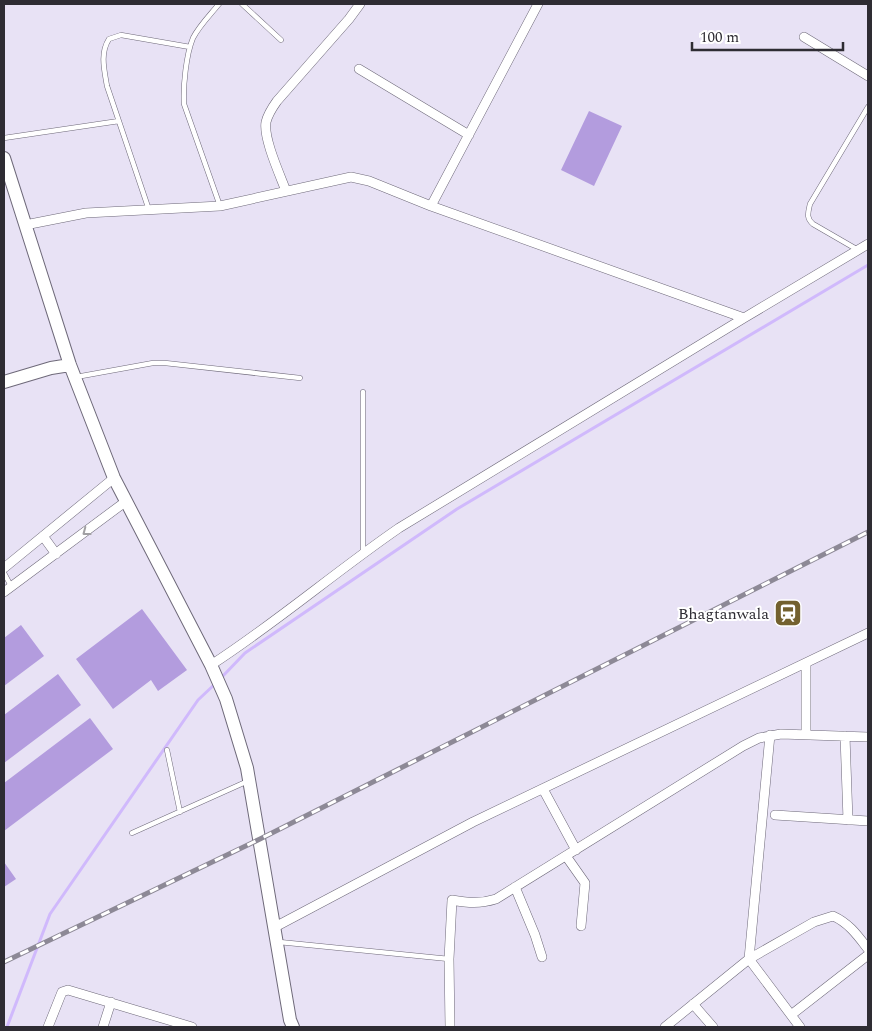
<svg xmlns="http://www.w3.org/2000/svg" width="872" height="1031" font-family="Spectral,serif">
  <rect width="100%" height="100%" fill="#e8e2f5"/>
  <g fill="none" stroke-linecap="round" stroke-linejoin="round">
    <path stroke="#d0b9fc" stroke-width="3" d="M 221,678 L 245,653 L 457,509 L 868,265
      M 7,1027 L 50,914 L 198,700 L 215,684"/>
  </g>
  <path fill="#b39cde" d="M 589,111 L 622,126 L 594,186 L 561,170 Z
    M 142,609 L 187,670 L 158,691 L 151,680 L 113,709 L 76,659 Z
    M 21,625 L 44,656 L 4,686 L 4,638 Z
    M 58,674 L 81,705 L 4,763 L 4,715 Z
    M 90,718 L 113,749 L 4,831 L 4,783 Z
    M 4,862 L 16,879 L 4,887 Z"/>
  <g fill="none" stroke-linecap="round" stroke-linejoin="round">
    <g stroke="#6e6979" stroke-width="5.5">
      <path id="lane" d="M 219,4 C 210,15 199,26 193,38 C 186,55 183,86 184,104 L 220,206
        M 242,4 L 281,40
        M 4,138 L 119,121
        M 149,210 L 107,86 C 104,69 100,53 109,39 L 121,35 L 190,47
        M 858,250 L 813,224 C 806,218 808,213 810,204 L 868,107
        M 76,377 L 153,363 L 165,363 L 300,378
        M 363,392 L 363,552
        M 4,573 L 11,586
        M 167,750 L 180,812
        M 132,833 L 248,781
        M 279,942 L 449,959"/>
    </g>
    <g stroke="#6e6979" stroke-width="10">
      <path id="street" d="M 804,37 L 868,76
        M 359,69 L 469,135
        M 286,191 C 280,175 263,138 266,122 C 268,114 272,108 277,101 L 349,19 L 360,4
        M 431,206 L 538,4
        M 25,225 L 86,213 L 220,206 L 351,177 L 369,181 L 431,206 L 744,318 L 868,244
        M 43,536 L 56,554
        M 4,568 L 114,478
        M 4,592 L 125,502
        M 211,665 C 276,623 335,572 399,528 L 744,318
        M 806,735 L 806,664
        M 845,736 L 848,820
        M 543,789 L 576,850
        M 775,815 L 868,821
        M 566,856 L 585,883 L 581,926
        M 515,887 L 535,935 L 542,957
        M 275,927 L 473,822 L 868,633
        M 693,1004 L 713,1027
        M 791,1015 L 868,955
        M 48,1027 L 62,992 L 68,990 L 192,1027
        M 103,1027 L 111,1002
        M 450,1027 L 449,959 L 452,900 C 468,903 480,904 496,899 L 743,746 L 759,738 L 781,734 L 868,737
        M 665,1027 L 749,959 L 770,735
        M 800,1027 L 749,959 L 814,922 L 833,916 C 849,923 858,936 868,949"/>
    </g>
    <g stroke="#6e6979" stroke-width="14">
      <path id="secondary" d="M 4,158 L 70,365 L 114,478 L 211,665 L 226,699 L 247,768 L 290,1020 L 293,1027
        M 4,382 L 51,368 L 70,365"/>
    </g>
    <use href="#lane" stroke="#fff" stroke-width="4.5"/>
    <use href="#street" stroke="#fff" stroke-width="9"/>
    <use href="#secondary" stroke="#fff" stroke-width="12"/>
    <g stroke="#8d8996" stroke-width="5">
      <path id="rail" d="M 4,962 L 260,839 L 868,532"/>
    </g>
    <use href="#rail" stroke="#fff" stroke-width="3" stroke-dasharray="9" stroke-linecap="butt"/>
  </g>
  <defs><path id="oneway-chevron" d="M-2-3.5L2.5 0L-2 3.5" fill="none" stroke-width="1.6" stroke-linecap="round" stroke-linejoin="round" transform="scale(1.25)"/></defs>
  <use stroke="#a1a0a3" href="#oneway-chevron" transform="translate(86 532) rotate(143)"/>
  <defs>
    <g id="station-square" transform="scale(1.4375)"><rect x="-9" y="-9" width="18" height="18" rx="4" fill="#73612f" stroke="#fff"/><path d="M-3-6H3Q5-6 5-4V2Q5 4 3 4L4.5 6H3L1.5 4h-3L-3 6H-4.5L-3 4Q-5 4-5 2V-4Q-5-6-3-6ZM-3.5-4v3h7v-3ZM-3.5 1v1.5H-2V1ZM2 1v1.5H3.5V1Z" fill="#fff"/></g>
  </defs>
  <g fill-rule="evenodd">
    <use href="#station-square" x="788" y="613"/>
  </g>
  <g text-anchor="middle" stroke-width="4" stroke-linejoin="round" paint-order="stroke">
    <g font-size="16" fill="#2e2c33" stroke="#fff" text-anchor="end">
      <text x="769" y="619">Bhagtanwala</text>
    </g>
  </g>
  <rect width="872" height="1031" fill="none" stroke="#2e2c33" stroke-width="10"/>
  <path d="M692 42v8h151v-8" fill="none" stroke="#2e2c33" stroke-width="2.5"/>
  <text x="700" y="42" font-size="15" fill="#2e2c33" stroke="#ffffff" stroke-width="4" paint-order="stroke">100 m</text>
</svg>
